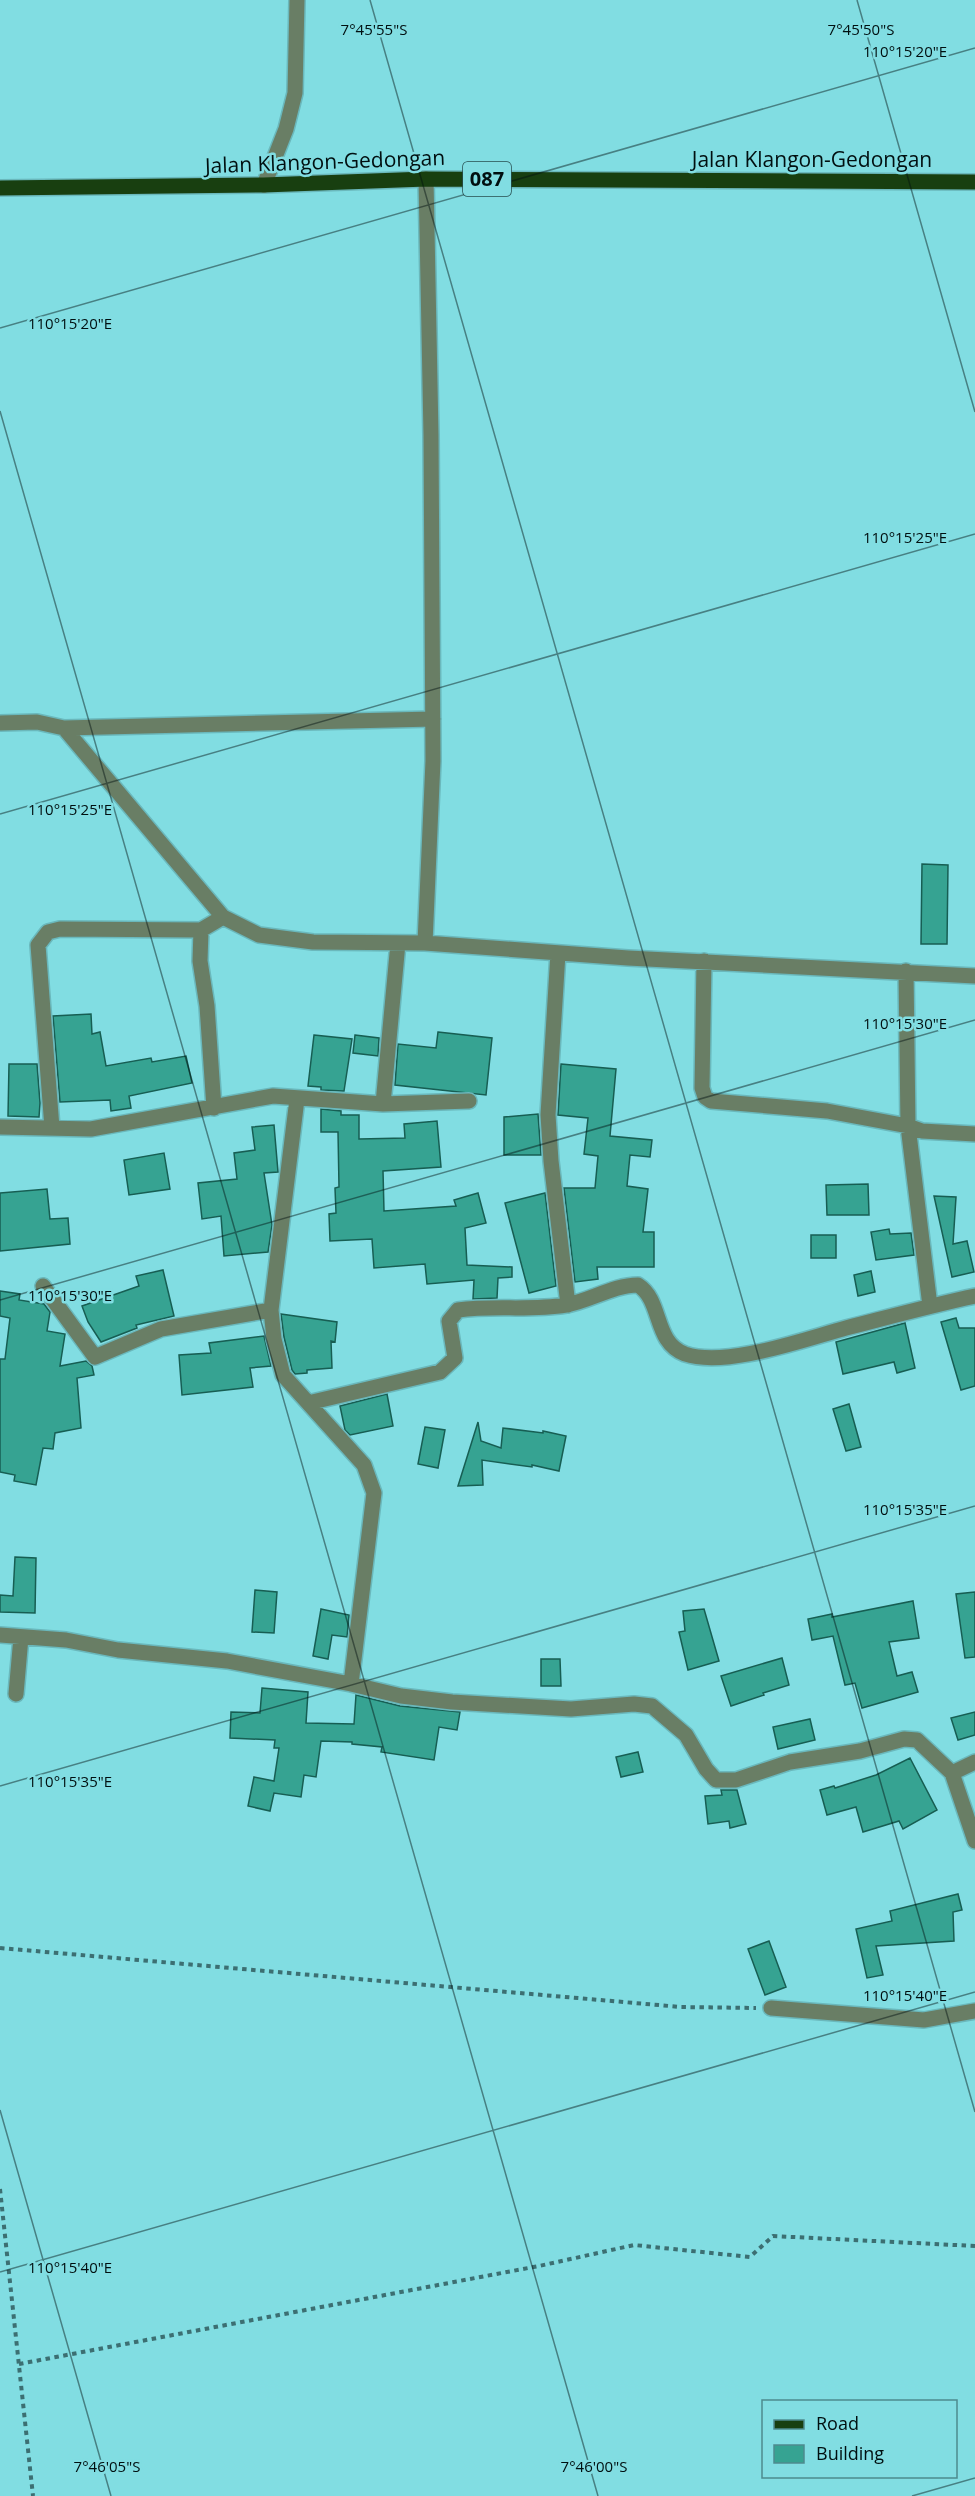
<svg xmlns="http://www.w3.org/2000/svg" width="975" height="2496" font-family="'Open Sans',sans-serif">
  <rect width="100%" height="100%" fill="#81dde2"/>
  <path fill="#36a392" stroke="#175e53" stroke-width="1.5" d="M 922,864 L 948,865 L 947,944 L 921,944 Z
    M 91,1014 L 92,1034 L 100,1032 L 106,1066 L 151,1058 L 152,1062 L 186,1056 L 192,1083 L 129,1096 L 131,1108 L 111,1111 L 110,1100 L 60,1102 L 53,1016 Z
    M 438,1032 L 492,1038 L 486,1095 L 395,1085 L 398,1044 L 436,1048 Z
    M 314,1035 L 352,1039 L 344,1091 L 321,1090 L 321,1087 L 308,1086 Z
    M 355,1035 L 379,1038 L 378,1056 L 353,1053 Z
    M 9,1064 L 37,1064 L 40,1103 L 39,1117 L 8,1116 Z
    M 561,1064 L 616,1069 L 610,1136 L 652,1140 L 650,1157 L 630,1155 L 627,1186 L 648,1189 L 643,1232 L 654,1232 L 654,1267 L 597,1267 L 598,1279 L 575,1282 L 564,1188 L 595,1188 L 598,1156 L 584,1154 L 588,1118 L 558,1115 Z
    M 321,1109 L 341,1111 L 341,1115 L 359,1115 L 359,1139 L 405,1138 L 404,1124 L 437,1121 L 441,1167 L 383,1171 L 384,1211 L 456,1206 L 454,1200 L 478,1193 L 486,1223 L 465,1228 L 467,1265 L 512,1267 L 512,1277 L 498,1278 L 497,1298 L 473,1299 L 474,1280 L 427,1284 L 425,1264 L 374,1268 L 372,1239 L 330,1241 L 329,1214 L 336,1213 L 335,1188 L 339,1187 L 338,1132 L 321,1132 Z
    M 538,1114 L 541,1155 L 504,1155 L 504,1117 Z
    M 274,1125 L 278,1172 L 264,1173 L 272,1225 L 268,1252 L 224,1256 L 221,1216 L 202,1219 L 198,1183 L 237,1179 L 234,1153 L 255,1150 L 252,1127 Z
    M 164,1153 L 170,1189 L 129,1195 L 124,1160 Z
    M 868,1184 L 869,1215 L 827,1215 L 826,1185 Z
    M 47,1189 L 50,1219 L 68,1218 L 70,1244 L 0,1251 L 0,1193 Z
    M 545,1193 L 556,1286 L 529,1293 L 505,1203 Z
    M 934,1196 L 956,1197 L 953,1244 L 967,1241 L 974,1272 L 952,1277 Z
    M 889,1229 L 890,1234 L 911,1233 L 914,1255 L 876,1260 L 871,1232 Z
    M 811,1235 L 836,1235 L 836,1258 L 811,1258 Z
    M 163,1270 L 174,1316 L 136,1325 L 137,1328 L 101,1342 L 88,1322 L 82,1306 L 139,1286 L 136,1276 Z
    M 871,1271 L 875,1292 L 858,1296 L 854,1275 Z
    M 0,1291 L 20,1294 L 19,1300 L 44,1304 L 50,1312 L 47,1331 L 65,1334 L 60,1366 L 86,1361 L 92,1366 L 94,1375 L 77,1378 L 81,1428 L 55,1433 L 53,1449 L 43,1448 L 36,1485 L 14,1481 L 15,1475 L 0,1472 L 0,1359 L 5,1359 L 10,1318 L 0,1316 Z
    M 281,1314 L 337,1322 L 335,1342 L 331,1341 L 332,1368 L 307,1370 L 307,1373 L 295,1374 L 292,1370 L 284,1337 Z
    M 956,1318 L 959,1328 L 975,1328 L 975,1386 L 961,1390 L 941,1322 Z
    M 905,1323 L 915,1368 L 897,1373 L 894,1362 L 843,1374 L 836,1342 Z
    M 264,1336 L 271,1366 L 250,1368 L 253,1387 L 182,1395 L 179,1355 L 211,1353 L 209,1343 Z
    M 387,1394 L 393,1426 L 350,1435 L 345,1430 L 340,1406 Z
    M 849,1404 L 861,1447 L 846,1451 L 833,1409 Z
    M 478,1422 L 481,1441 L 501,1448 L 503,1428 L 543,1433 L 543,1431 L 566,1436 L 559,1471 L 532,1465 L 532,1467 L 482,1460 L 483,1485 L 458,1486 Z
    M 425,1427 L 445,1430 L 438,1468 L 418,1464 Z
    M 15,1557 L 36,1558 L 35,1613 L 0,1612 L 0,1595 L 13,1596 Z
    M 255,1590 L 277,1592 L 274,1633 L 252,1632 Z
    M 975,1592 L 975,1657 L 965,1658 L 956,1594 Z
    M 913,1601 L 919,1638 L 889,1642 L 897,1676 L 912,1672 L 918,1692 L 862,1708 L 855,1683 L 845,1685 L 833,1636 L 812,1640 L 808,1619 L 832,1614 L 832,1617 Z
    M 321,1609 L 349,1615 L 347,1637 L 332,1635 L 328,1659 L 313,1656 Z
    M 704,1609 L 719,1661 L 688,1670 L 679,1632 L 685,1631 L 683,1611 Z
    M 782,1658 L 789,1685 L 763,1693 L 764,1695 L 731,1706 L 721,1676 Z
    M 541,1659 L 560,1659 L 561,1686 L 541,1686 Z
    M 262,1688 L 308,1692 L 306,1723 L 354,1724 L 356,1695 L 400,1706 L 460,1712 L 457,1730 L 439,1727 L 434,1760 L 381,1752 L 382,1747 L 352,1744 L 352,1742 L 321,1741 L 316,1777 L 304,1775 L 301,1797 L 274,1793 L 270,1811 L 248,1806 L 254,1777 L 274,1781 L 279,1748 L 274,1748 L 275,1740 L 230,1738 L 231,1712 L 260,1713 Z
    M 975,1712 L 975,1735 L 958,1740 L 951,1718 Z
    M 810,1719 L 815,1740 L 778,1749 L 773,1727 Z
    M 638,1752 L 643,1772 L 621,1777 L 616,1757 Z
    M 910,1758 L 937,1810 L 903,1829 L 899,1821 L 863,1832 L 856,1807 L 827,1815 L 820,1790 L 834,1786 L 835,1788 L 876,1775 Z
    M 721,1790 L 737,1790 L 746,1824 L 730,1828 L 729,1821 L 708,1824 L 705,1796 L 722,1795 Z
    M 958,1894 L 962,1910 L 953,1912 L 954,1941 L 876,1946 L 883,1975 L 867,1978 L 856,1929 L 892,1921 L 890,1911 Z
    M 769,1941 L 786,1987 L 765,1995 L 748,1949 Z"/>
  <g fill="none" stroke-linecap="round" stroke-linejoin="round">
    <g stroke="#6ab8bc" stroke-width="18">
      <path id="minor" d="M 264,185 L 286,129 L 295,93 L 297,0
        M 0,723 L 37,722 L 64,728 L 223,917 L 259,935 L 313,942 L 425,943 L 628,958 L 975,976
        M 64,728 L 433,719
        M 425,943 L 433,761 L 431,435 L 426,179
        M 558,953 L 548,1115 L 551,1161 L 568,1305
        M 704,961 L 702,1088 L 705,1097 L 711,1101 L 827,1111 L 908,1126 L 922,1131 L 975,1134
        M 906,971 L 908,1126 L 930,1306
        M 297,1099 L 271,1310 L 274,1339 L 283,1375 L 364,1465 L 374,1493 L 351,1684
        M 383,1104 L 398,943
        M 214,1108 L 207,1006 L 200,961 L 201,930 L 223,917
        M 0,1127 L 91,1129 L 273,1096 L 383,1104 L 469,1101
        M 52,1128 L 38,945 L 48,932 L 60,929 L 201,930
        M 43,1286 L 95,1357 L 161,1329 L 271,1310
        M 308,1403 L 440,1372 L 455,1358 L 449,1321 L 458,1310 C 494,1305 530,1311 566,1305 C 590,1301 613,1285 638,1285 C 663,1301 653,1342 685,1354 C 726,1368 805,1339 846,1328 C 889,1317 932,1305 975,1296
        M 0,1635 L 66,1640 L 118,1650 L 227,1661 L 351,1684 L 401,1696 L 452,1702 L 571,1709 L 634,1704 L 652,1706 L 686,1735 L 706,1769 L 716,1780 L 736,1780 L 790,1762 L 860,1751 L 904,1739 L 917,1740 L 952,1773 L 975,1841
        M 16,1694 L 21,1637
        M 952,1773 L 975,1762
        M 771,2008 L 924,2020 L 975,2011"/>
    </g>
    <g stroke="#6ab8bc" stroke-width="18">
      <path id="major" d="M 0,188 L 264,185 L 426,179 L 975,182"/>
    </g>
    <path stroke="#3c6f72" stroke-width="4" stroke-dasharray="4.5 4.5" stroke-linecap="butt" d="M 0,1948 L 681,2007 L 756,2008
      M 0,2189 L 33,2496
      M 19,2364 L 539,2266 L 634,2245 L 750,2257 L 773,2236 L 975,2246"/>
    <use href="#minor" stroke="#697e65" stroke-width="15"/>
    <use href="#major" stroke="#183f10" stroke-width="15"/>
  </g>
  <path fill="none" stroke="#000f10" stroke-width="1.5" stroke-opacity="0.45" d="M 370,0 L 975,2112M 857,0 L 975,412M 0,328 L 975,48M 0,411 L 598,2496M 0,814 L 975,534M 0,1300 L 975,1020M 0,1786 L 975,1506M 0,2110 L 111,2496M 0,2272 L 975,1992M 912,2496 L 975,2478"/>
  <g text-anchor="middle" stroke-width="5" stroke-linejoin="round" paint-order="stroke">
    <rect fill="#81dde2" stroke="#274d4f" stroke-width="1.5" x="463" y="162" width="48" height="34" rx="4.5"/>
    <g font-size="20" font-weight="bold" fill="#000f10">
      <text x="487" y="186">087</text>
    </g>
    <g font-size="21" fill="#000f10" stroke="#81dde2">
      <text x="812" y="167">Jalan Klangon-Gedongan</text>
      <text transform="translate(325 162) rotate(-2)" y="7">Jalan Klangon-Gedongan</text>
    </g>
  </g>
  <g font-size="15" text-anchor="middle" fill="#000f10" stroke="#81dde2" stroke-width="5" stroke-linejoin="round" paint-order="stroke">
    <text x="374" y="35">7°45'55"S</text>
    <text x="861" y="35">7°45'50"S</text>
    <text x="905" y="57">110°15'20"E</text>
    <text x="70" y="329">110°15'20"E</text>
    <text x="905" y="543">110°15'25"E</text>
    <text x="70" y="815">110°15'25"E</text>
    <text x="905" y="1029">110°15'30"E</text>
    <text x="70" y="1301">110°15'30"E</text>
    <text x="905" y="1515">110°15'35"E</text>
    <text x="70" y="1787">110°15'35"E</text>
    <text x="905" y="2001">110°15'40"E</text>
    <text x="70" y="2273">110°15'40"E</text>
    <text x="107" y="2472">7°46'05"S</text>
    <text x="594" y="2472">7°46'00"S</text>
  </g>
  <rect x="762" y="2400" width="195" height="78" fill="#81dde2" stroke="#4d8b8e" stroke-width="1.5"/>
  <rect x="774" y="2420" width="30" height="9" fill="#183f10" stroke="#4d8b8e" stroke-width="1.5"/>
  <text x="816" y="2430" font-size="18" fill="#000f10">Road</text>
  <rect x="774" y="2445" width="30" height="18" fill="#36a392" stroke="#4d8b8e" stroke-width="1.5"/>
  <text x="816" y="2460" font-size="18" fill="#000f10">Building</text>
</svg>
